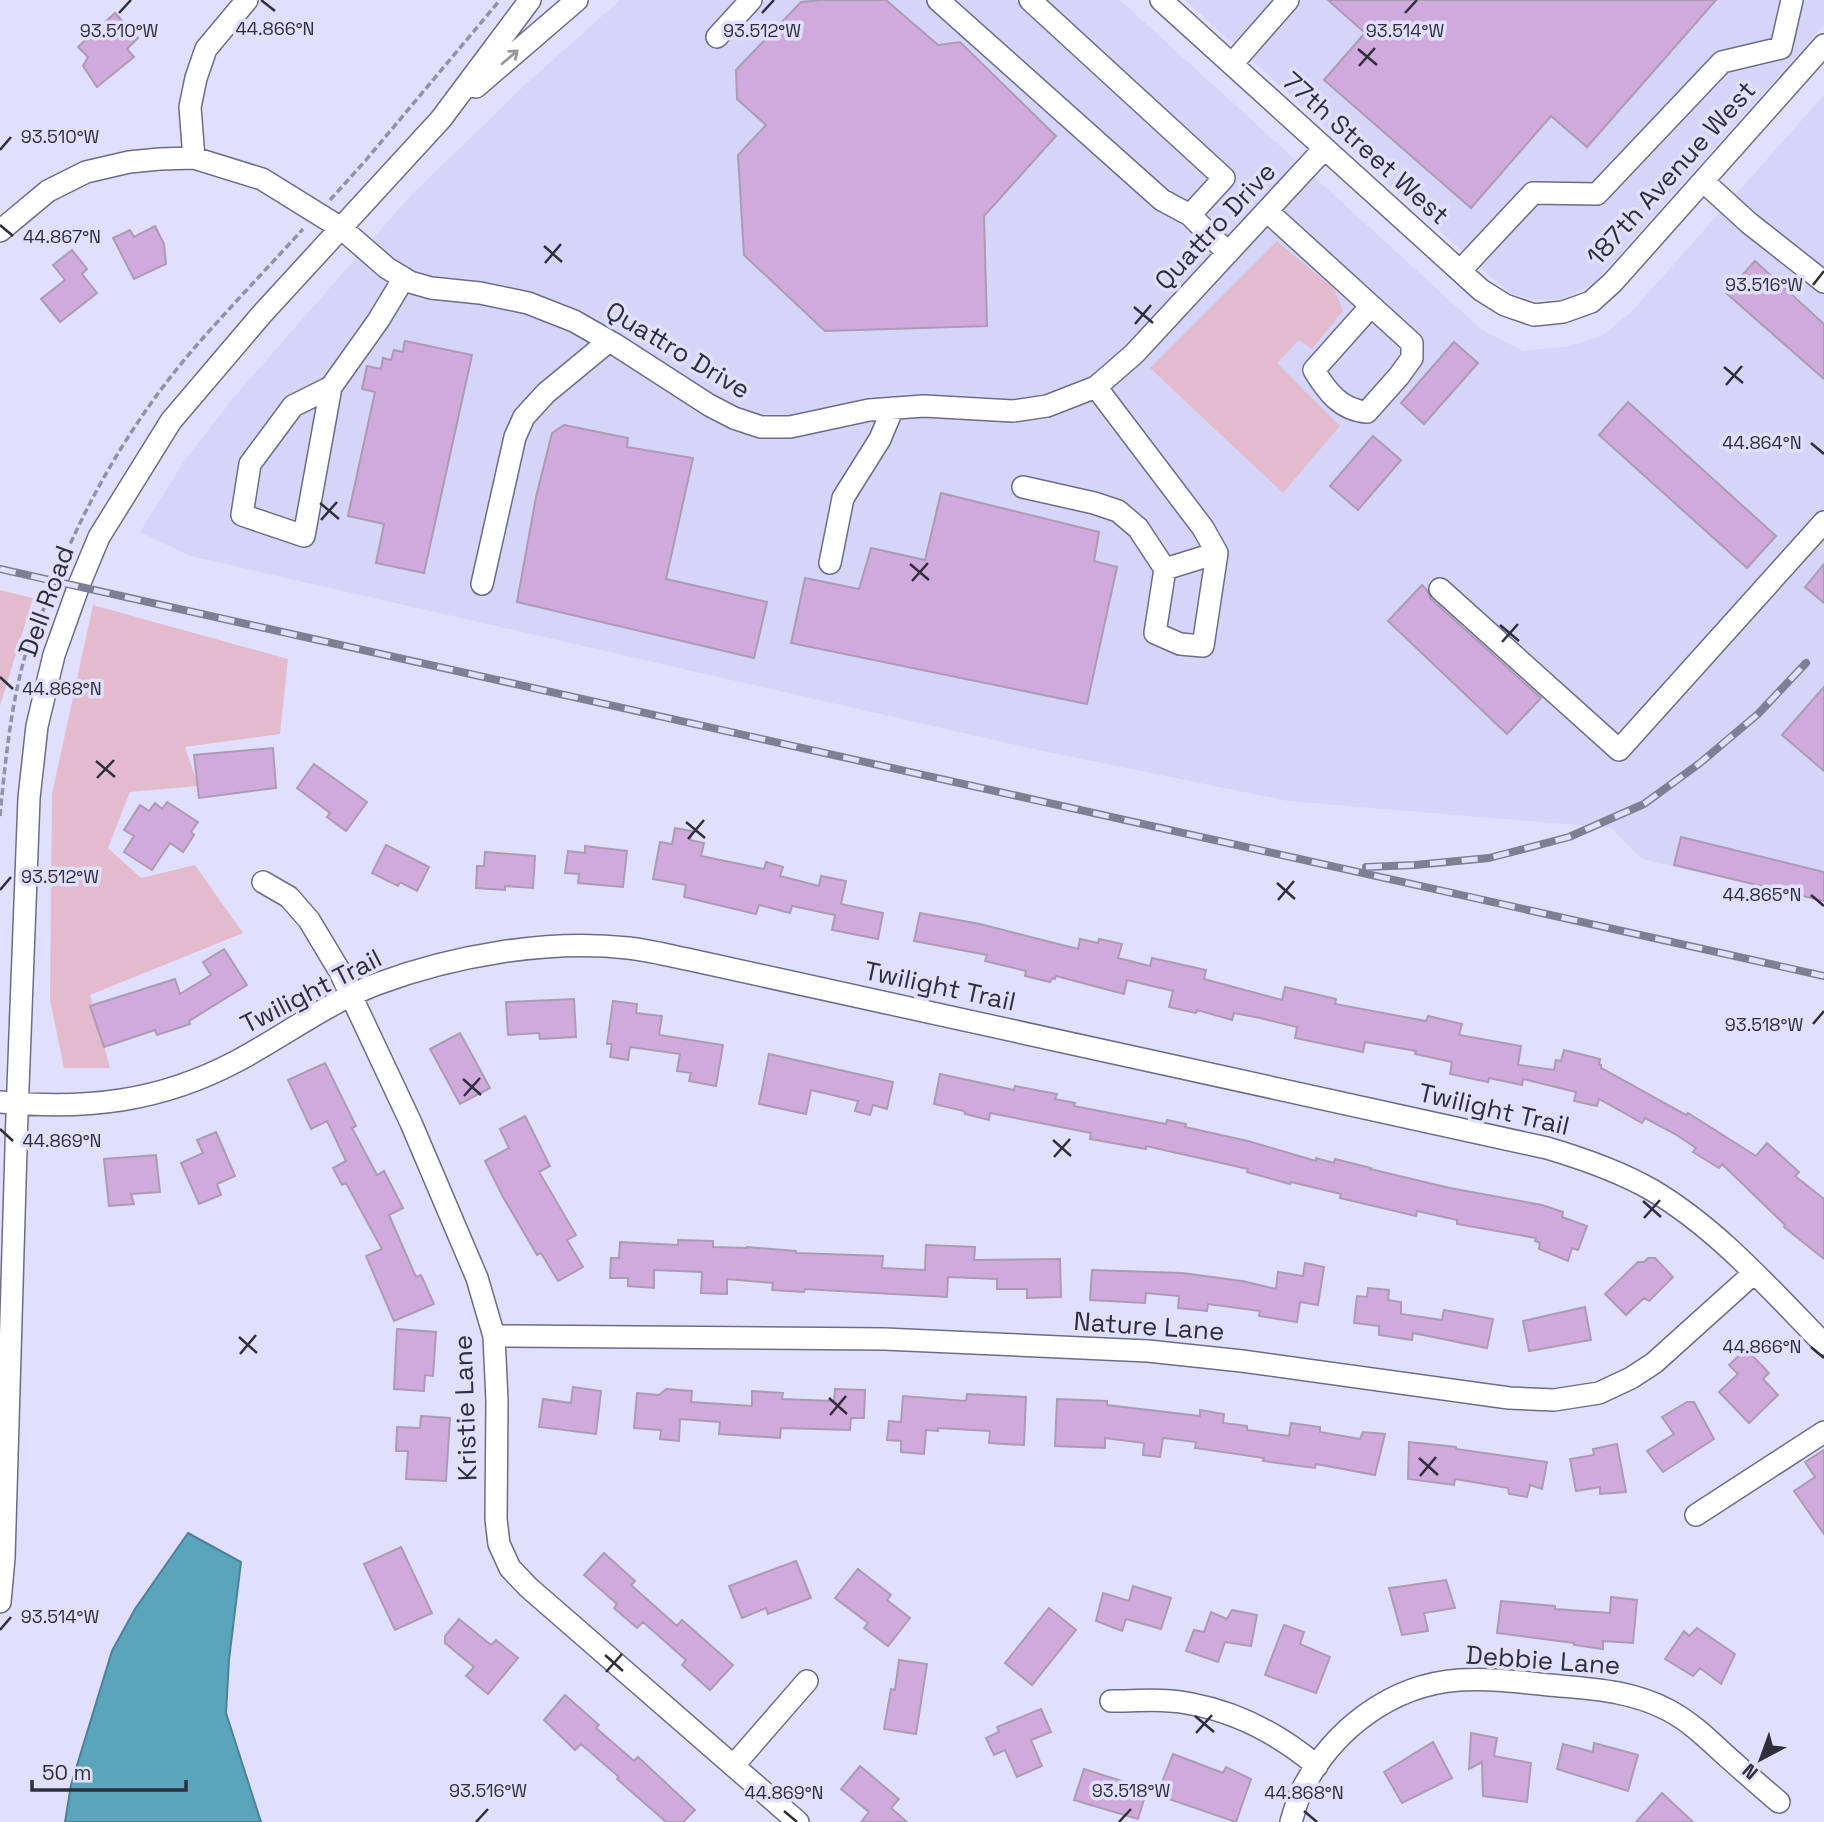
<svg xmlns="http://www.w3.org/2000/svg" width="1824" height="1822" font-family="'Space Grotesk',sans-serif">
  <rect width="100%" height="100%" fill="#e0e0fe"/>
  <path fill="#d5d5fa" d="M 620,0 L 1120,0 L 1481,329 L 1523,351 L 1569,346 L 1602,336 L 1633,310 L 1824,95 L 1824,902 L 1642,859 L 1611,828 L 1288,801 L 1033,749 L 190,556 L 140,532 L 182,464 L 234,397 L 412,194 L 528,82 Z
    M 1185,0 L 1824,0 L 1824,25 L 1593,284 L 1564,299 L 1535,300 L 1510,293 L 1494,280 Z"/>
  <path fill="#e3bbcc" d="M 1277,241 L 1334,289 L 1343,311 L 1312,349 L 1299,340 L 1277,363 L 1340,426 L 1283,493 L 1150,368 Z
    M 0,590 L 33,598 L 0,706 Z
    M 93,605 L 288,659 L 280,734 L 185,747 L 198,786 L 130,792 L 108,848 L 141,878 L 195,865 L 243,933 L 90,995 L 110,1068 L 64,1068 L 50,1000 L 52,794 Z"/>
  <path fill="#5aa4bc" stroke="#4d8195" stroke-width="2" d="M 188,1533 L 241,1562 L 229,1660 L 226,1713 L 261,1822 L 65,1822 L 71,1785 L 112,1651 L 135,1609 Z"/>
  <path fill="#d0aadc" stroke="#ad9ab3" stroke-width="2" d="M 821,0 L 886,0 L 938,45 L 960,42 L 1056,136 L 984,216 L 987,326 L 825,331 L 744,255 L 738,155 L 766,125 L 737,99 L 736,70 L 801,2 Z
    M 1328,0 L 1716,0 L 1587,147 L 1551,116 L 1471,208 L 1324,80 L 1365,33 Z
    M 115,13 L 138,38 L 127,49 L 134,57 L 97,87 L 83,66 L 88,57 L 78,47 Z
    M 155,226 L 164,244 L 166,264 L 134,279 L 113,238 L 130,230 L 134,237 Z
    M 72,250 L 87,269 L 82,274 L 97,293 L 60,322 L 41,299 L 65,280 L 53,265 Z
    M 1755,261 L 1824,324 L 1824,379 L 1726,293 Z
    M 405,341 L 472,355 L 424,573 L 376,563 L 384,524 L 348,516 L 375,392 L 362,389 L 367,366 L 381,369 L 383,358 L 391,360 L 394,350 L 403,352 Z
    M 1454,342 L 1478,363 L 1424,424 L 1401,403 Z
    M 1628,402 L 1776,536 L 1747,568 L 1599,435 Z
    M 564,425 L 628,438 L 627,447 L 693,458 L 666,579 L 767,602 L 754,658 L 517,602 L 536,497 L 552,433 Z
    M 1373,436 L 1401,460 L 1358,510 L 1330,486 Z
    M 941,493 L 1099,532 L 1094,561 L 1117,567 L 1087,704 L 791,643 L 805,578 L 859,589 L 871,548 L 925,560 Z
    M 1824,564 L 1824,603 L 1805,587 Z
    M 1422,585 L 1427,590 L 1431,599 L 1541,698 L 1507,734 L 1388,621 Z
    M 1824,687 L 1824,771 L 1782,735 Z
    M 273,748 L 276,788 L 199,798 L 194,755 Z
    M 314,764 L 367,802 L 346,831 L 327,817 L 330,813 L 297,788 Z
    M 167,802 L 198,822 L 191,832 L 194,835 L 183,852 L 170,843 L 152,870 L 124,852 L 134,836 L 124,830 L 140,805 L 149,811 L 155,803 L 162,809 Z
    M 675,828 L 692,831 L 690,840 L 704,843 L 701,856 L 764,869 L 766,862 L 783,867 L 780,876 L 819,886 L 821,876 L 846,881 L 841,904 L 883,913 L 878,939 L 832,930 L 835,915 L 792,906 L 790,913 L 759,905 L 756,914 L 684,897 L 686,885 L 653,879 L 660,842 L 672,844 Z
    M 1681,837 L 1824,872 L 1824,901 L 1674,865 Z
    M 386,845 L 429,867 L 417,891 L 400,882 L 398,886 L 372,873 Z
    M 585,846 L 627,851 L 623,887 L 578,883 L 579,874 L 565,873 L 568,851 L 585,853 Z
    M 485,852 L 535,856 L 533,888 L 505,886 L 505,890 L 476,888 L 477,866 L 484,866 Z
    M 920,913 L 980,924 L 1078,949 L 1080,939 L 1098,943 L 1099,939 L 1122,944 L 1118,958 L 1150,966 L 1152,958 L 1206,970 L 1204,979 L 1282,1000 L 1285,987 L 1336,999 L 1335,1004 L 1426,1021 L 1428,1016 L 1462,1024 L 1459,1035 L 1521,1046 L 1518,1065 L 1554,1070 L 1556,1060 L 1561,1061 L 1564,1050 L 1600,1059 L 1599,1065 L 1601,1065 L 1601,1068 L 1686,1115 L 1688,1113 L 1756,1156 L 1767,1143 L 1799,1172 L 1795,1176 L 1824,1199 L 1824,1259 L 1784,1227 L 1785,1225 L 1722,1164 L 1719,1168 L 1693,1152 L 1696,1148 L 1675,1134 L 1645,1118 L 1642,1123 L 1599,1099 L 1597,1106 L 1574,1101 L 1576,1092 L 1523,1079 L 1522,1085 L 1489,1078 L 1488,1082 L 1450,1074 L 1452,1062 L 1415,1054 L 1416,1051 L 1365,1042 L 1363,1052 L 1295,1038 L 1297,1027 L 1260,1018 L 1234,1013 L 1232,1020 L 1197,1010 L 1196,1013 L 1169,1007 L 1173,991 L 1127,980 L 1124,994 L 1056,976 L 1055,979 L 1052,978 L 1050,982 L 1025,976 L 1026,971 L 985,961 L 987,955 L 914,941 Z
    M 224,949 L 247,985 L 189,1021 L 190,1024 L 157,1035 L 155,1030 L 104,1047 L 90,1006 L 175,979 L 180,994 L 211,975 L 203,962 Z
    M 574,999 L 576,1037 L 540,1039 L 539,1033 L 508,1035 L 506,1002 Z
    M 613,1001 L 637,1004 L 636,1013 L 662,1016 L 659,1035 L 723,1045 L 716,1086 L 689,1081 L 691,1073 L 677,1071 L 680,1054 L 630,1047 L 628,1060 L 610,1057 L 612,1044 L 607,1044 Z
    M 460,1033 L 490,1088 L 460,1104 L 430,1049 Z
    M 769,1054 L 893,1082 L 887,1109 L 873,1105 L 870,1115 L 855,1111 L 858,1101 L 811,1090 L 806,1114 L 759,1104 Z
    M 325,1063 L 356,1126 L 352,1128 L 377,1175 L 384,1171 L 403,1208 L 389,1215 L 416,1277 L 421,1275 L 434,1304 L 394,1321 L 366,1256 L 382,1249 L 346,1183 L 342,1185 L 333,1168 L 346,1161 L 327,1121 L 311,1129 L 288,1080 Z
    M 940,1074 L 1014,1090 L 1015,1086 L 1057,1094 L 1055,1099 L 1075,1103 L 1074,1106 L 1166,1124 L 1167,1120 L 1186,1124 L 1185,1127 L 1248,1141 L 1316,1161 L 1316,1158 L 1334,1163 L 1335,1159 L 1371,1168 L 1370,1169 L 1450,1188 L 1542,1205 L 1563,1212 L 1562,1217 L 1587,1226 L 1578,1250 L 1572,1248 L 1568,1261 L 1539,1249 L 1540,1243 L 1535,1241 L 1536,1238 L 1457,1224 L 1457,1220 L 1417,1211 L 1416,1216 L 1340,1198 L 1341,1194 L 1291,1182 L 1290,1184 L 1247,1172 L 1248,1169 L 1146,1146 L 1146,1149 L 1090,1139 L 1091,1133 L 990,1113 L 989,1120 L 965,1114 L 964,1111 L 934,1104 Z
    M 525,1116 L 550,1166 L 539,1172 L 576,1235 L 567,1240 L 583,1267 L 558,1281 L 541,1253 L 537,1255 L 503,1197 L 485,1161 L 509,1148 L 500,1129 Z
    M 216,1132 L 235,1176 L 217,1184 L 221,1195 L 199,1204 L 181,1163 L 203,1153 L 197,1140 Z
    M 156,1155 L 160,1192 L 131,1194 L 134,1204 L 109,1206 L 104,1159 Z
    M 678,1240 L 713,1241 L 713,1247 L 747,1248 L 747,1247 L 796,1251 L 796,1253 L 883,1256 L 882,1268 L 925,1270 L 926,1245 L 975,1247 L 974,1260 L 1060,1259 L 1061,1297 L 1027,1298 L 1027,1289 L 997,1289 L 997,1279 L 948,1277 L 947,1297 L 839,1291 L 805,1289 L 804,1292 L 772,1290 L 773,1283 L 727,1279 L 727,1294 L 701,1293 L 702,1272 L 654,1270 L 654,1288 L 628,1286 L 628,1278 L 610,1278 L 611,1258 L 619,1258 L 620,1242 L 678,1245 Z
    M 1648,1258 L 1655,1258 L 1673,1277 L 1649,1301 L 1644,1298 L 1626,1315 L 1605,1294 L 1638,1262 L 1644,1262 Z
    M 1305,1263 L 1324,1267 L 1318,1305 L 1300,1302 L 1297,1322 L 1259,1316 L 1260,1311 L 1208,1304 L 1207,1311 L 1178,1308 L 1179,1296 L 1146,1293 L 1145,1303 L 1090,1300 L 1092,1270 L 1182,1273 L 1242,1281 L 1276,1289 L 1278,1272 L 1303,1276 Z
    M 1368,1288 L 1389,1290 L 1388,1300 L 1401,1302 L 1401,1314 L 1442,1320 L 1444,1310 L 1493,1319 L 1487,1348 L 1413,1333 L 1412,1340 L 1379,1335 L 1379,1326 L 1354,1323 L 1357,1296 L 1367,1297 Z
    M 1585,1307 L 1591,1340 L 1529,1351 L 1523,1321 Z
    M 397,1329 L 436,1332 L 433,1376 L 425,1375 L 424,1391 L 394,1389 Z
    M 1746,1349 L 1769,1373 L 1763,1379 L 1778,1395 L 1749,1423 L 1719,1392 L 1738,1374 L 1729,1365 Z
    M 573,1387 L 601,1391 L 596,1434 L 539,1427 L 543,1399 L 571,1403 Z
    M 666,1389 L 692,1391 L 691,1402 L 752,1406 L 752,1391 L 783,1393 L 782,1399 L 834,1401 L 835,1389 L 865,1390 L 864,1418 L 851,1418 L 850,1430 L 781,1428 L 780,1438 L 719,1434 L 720,1422 L 680,1419 L 679,1441 L 660,1439 L 661,1430 L 634,1428 L 637,1393 L 659,1395 Z
    M 967,1394 L 1026,1397 L 1024,1445 L 989,1443 L 990,1431 L 938,1428 L 938,1431 L 926,1430 L 924,1454 L 901,1452 L 901,1441 L 887,1440 L 889,1421 L 901,1422 L 903,1396 L 966,1401 Z
    M 1057,1399 L 1107,1401 L 1107,1405 L 1200,1416 L 1200,1410 L 1224,1414 L 1223,1423 L 1247,1426 L 1247,1430 L 1289,1436 L 1291,1423 L 1320,1427 L 1320,1432 L 1360,1439 L 1363,1432 L 1385,1434 L 1375,1475 L 1316,1464 L 1315,1468 L 1263,1461 L 1264,1458 L 1195,1448 L 1196,1442 L 1163,1438 L 1160,1457 L 1143,1455 L 1144,1443 L 1105,1438 L 1105,1448 L 1055,1446 Z
    M 1687,1402 L 1694,1402 L 1714,1439 L 1663,1472 L 1647,1451 L 1674,1434 L 1662,1417 Z
    M 421,1416 L 450,1418 L 446,1481 L 406,1479 L 408,1451 L 396,1451 L 397,1427 L 420,1428 Z
    M 1409,1442 L 1456,1447 L 1456,1449 L 1547,1462 L 1542,1489 L 1530,1485 L 1527,1497 L 1509,1494 L 1508,1488 L 1455,1479 L 1454,1485 L 1408,1479 Z
    M 1617,1444 L 1626,1492 L 1600,1494 L 1600,1487 L 1576,1491 L 1570,1459 L 1594,1455 L 1593,1449 Z
    M 1824,1450 L 1824,1534 L 1794,1491 L 1815,1477 L 1805,1462 Z
    M 401,1547 L 432,1613 L 395,1630 L 364,1564 Z
    M 604,1553 L 635,1581 L 631,1585 L 677,1626 L 682,1620 L 733,1665 L 710,1690 L 682,1665 L 686,1660 L 643,1622 L 637,1628 L 614,1608 L 617,1604 L 584,1575 Z
    M 796,1561 L 811,1598 L 768,1614 L 766,1608 L 742,1618 L 729,1586 Z
    M 858,1569 L 891,1595 L 887,1600 L 910,1618 L 888,1646 L 864,1628 L 868,1623 L 835,1598 Z
    M 1446,1580 L 1455,1608 L 1424,1613 L 1428,1631 L 1402,1635 L 1389,1588 Z
    M 1133,1586 L 1171,1598 L 1161,1629 L 1126,1619 L 1122,1631 L 1096,1621 L 1103,1593 L 1129,1601 Z
    M 1611,1597 L 1637,1600 L 1633,1643 L 1603,1641 L 1603,1649 L 1574,1645 L 1574,1643 L 1497,1633 L 1501,1601 L 1555,1606 L 1555,1609 L 1610,1613 Z
    M 1049,1608 L 1076,1630 L 1032,1685 L 1005,1663 Z
    M 1232,1610 L 1257,1615 L 1251,1646 L 1225,1642 L 1218,1662 L 1186,1651 L 1194,1630 L 1204,1632 L 1211,1612 L 1227,1619 Z
    M 459,1619 L 491,1645 L 496,1640 L 518,1658 L 488,1694 L 466,1676 L 474,1667 L 445,1643 L 445,1636 Z
    M 1284,1625 L 1304,1632 L 1300,1644 L 1330,1657 L 1316,1693 L 1265,1675 Z
    M 1697,1628 L 1735,1654 L 1721,1684 L 1700,1668 L 1693,1676 L 1665,1659 L 1684,1631 L 1689,1636 Z
    M 899,1660 L 927,1664 L 916,1734 L 884,1729 L 891,1689 L 895,1690 Z
    M 565,1695 L 599,1725 L 596,1728 L 634,1761 L 638,1757 L 695,1810 L 683,1822 L 666,1822 L 617,1779 L 619,1777 L 581,1744 L 575,1750 L 544,1720 Z
    M 1041,1709 L 1051,1732 L 1031,1740 L 1042,1766 L 1017,1777 L 1005,1750 L 994,1755 L 986,1738 L 999,1732 L 997,1727 Z
    M 1471,1733 L 1497,1738 L 1494,1756 L 1531,1763 L 1527,1802 L 1483,1796 L 1482,1762 L 1469,1769 Z
    M 1433,1742 L 1452,1778 L 1402,1803 L 1384,1772 Z
    M 1594,1743 L 1638,1755 L 1628,1791 L 1557,1769 L 1563,1744 L 1593,1752 Z
    M 1173,1754 L 1223,1773 L 1226,1767 L 1251,1779 L 1236,1822 L 1157,1795 Z
    M 860,1766 L 899,1799 L 891,1808 L 907,1822 L 861,1822 L 869,1812 L 841,1789 Z
    M 1084,1769 L 1147,1789 L 1138,1819 L 1074,1800 Z
    M 1662,1793 L 1693,1822 L 1636,1822 Z"/>
  <g fill="none" stroke-linecap="round" stroke-linejoin="round">
    <g stroke="#6c6c86" stroke-width="24">
      <path id="minor" d="M 938,0 L 1162,200 L 1190,215
        M 1030,0 L 1224,178 L 1190,215 L 1228,253
        M 1161,0 L 1481,290 L 1505,305 L 1534,315 L 1563,312 L 1591,302 L 1613,282 L 1824,45
        M 717,37 L 751,0
        M 1232,64 L 1288,0
        M 476,87 L 577,0
        M 194,158 L 190,107 L 196,78 L 206,49 L 247,0
        M 1703,181 L 1749,223 L 1824,282
        M 1267,211 L 1412,343 L 1412,358 L 1399,376 L 1367,412 C 1341,410 1327,392 1314,370 L 1371,306
        M 0,231 L 48,191 L 86,172 L 129,162 L 160,159 L 194,158 L 262,179 L 341,228 L 387,268 L 410,282 L 431,288 L 480,293 L 528,303 L 574,321 L 616,345 L 709,405 L 734,418 L 761,427 L 790,427 L 869,410 L 924,406 L 1013,411 L 1047,406 L 1096,387 L 1134,354 L 1324,149
        M 1460,271 L 1533,193 L 1597,194 L 1722,62 L 1781,48 L 1792,0
        M 331,387 L 293,406 L 250,464 L 242,515 L 304,536 L 331,387 L 378,321 L 404,278
        M 1023,487 L 1094,503 L 1118,511 L 1138,528 L 1165,569 L 1155,633 L 1180,644 L 1203,646 L 1217,553 L 1203,528 L 1096,387
        M 830,563 L 843,498 L 880,439 L 893,408
        M 1165,569 L 1217,553
        M 482,584 L 515,437 L 524,417 L 546,393 L 609,341
        M 1440,589 L 1619,750 L 1824,522
        M 263,882 L 289,897 L 309,920 L 339,970 L 411,1123 L 477,1278 L 494,1336 L 497,1401 L 496,1519 L 499,1544 L 510,1568 L 528,1587 L 798,1822
        M 0,1102 C 86,1110 160,1102 237,1061 C 284,1036 327,1003 377,984 C 452,956 547,939 628,948 C 649,950 670,956 691,960 L 1547,1148 C 1584,1159 1619,1171 1652,1190 C 1718,1229 1771,1290 1824,1344
        M 494,1336 L 884,1339 L 1148,1351 L 1242,1361 L 1509,1398 L 1554,1400 L 1599,1393 L 1631,1378 L 1654,1363 L 1754,1273
        M 1696,1515 L 1824,1432
        M 0,1602 L 4,1558 L 17,1114 L 29,798 L 37,726 L 54,655 L 79,585 L 99,537 L 171,421 L 262,314 L 441,119 L 530,0
        M 1111,1701 C 1137,1701 1166,1698 1192,1704 C 1240,1713 1280,1735 1317,1766
        M 734,1765 L 807,1681
        M 1291,1822 C 1294,1812 1297,1801 1301,1792 C 1331,1731 1390,1685 1459,1680 C 1489,1678 1520,1682 1549,1685 C 1591,1689 1630,1690 1668,1710 C 1689,1721 1706,1737 1723,1753 C 1741,1769 1760,1786 1779,1802"/>
    </g>
    <path stroke="#9191a7" stroke-width="3.5" stroke-dasharray="7 3.5" stroke-linecap="butt" d="M 330,200 L 366,160 L 500,0
      M 0,816 C 5,764 10,713 23,663 C 28,644 37,626 44,608 C 77,518 123,434 185,359 C 223,314 264,272 303,229"/>
    <use href="#minor" stroke="#fff" stroke-width="21"/>
    <g stroke="#7f7f93" stroke-width="8">
      <path id="rail" d="M 0,569 L 1824,976
        M 1366,867 L 1415,865 L 1489,858 L 1569,837 L 1644,804 L 1700,763 L 1758,714 L 1806,663"/>
    </g>
    <use href="#rail" stroke="#e0e0fe" stroke-width="5" stroke-dasharray="16" stroke-linecap="butt"/>
  </g>
  <defs><path id="oneway-shaft" d="M-6 0H5M1.5-3L5.5 0L1.5 3" fill="none" stroke-width="1.6" stroke-linecap="round" stroke-linejoin="round" transform="scale(1.75)"/></defs>
  <use stroke="#97979d" href="#oneway-shaft" transform="translate(510 57) rotate(-40)"/>
  <path fill="none" stroke="#2f2f3b" stroke-width="2.5" d="M 261,0 L 275,11M 119,13 L 131,0M 762,13 L 774,0M 1405,13 L 1417,0M 1358,49 L 1377,65M 1359,66 L 1375,48M 0,150 L 11,137M 0,225 L 13,236M 544,246 L 562,262M 545,263 L 561,244M 1813,285 L 1824,271M 1134,307 L 1153,323M 1135,324 L 1151,305M 1724,367 L 1743,383M 1726,385 L 1742,366M 1811,443 L 1824,454M 320,503 L 339,519M 321,520 L 337,502M 910,564 L 929,580M 912,581 L 928,563M 1500,625 L 1519,641M 1502,642 L 1518,624M 0,677 L 13,689M 96,761 L 115,777M 97,778 L 114,760M 686,822 L 705,838M 688,839 L 704,820M 1277,883 L 1295,899M 0,890 L 11,877M 1811,895 L 1824,906M 1278,900 L 1294,881M 1813,1024 L 1824,1011M 463,1079 L 481,1095M 464,1096 L 480,1078M 0,1129 L 13,1141M 1053,1140 L 1071,1156M 1054,1157 L 1070,1139M 1643,1201 L 1661,1217M 1644,1218 L 1660,1200M 239,1337 L 257,1353M 1811,1347 L 1824,1358M 240,1354 L 256,1335M 829,1398 L 847,1414M 830,1415 L 846,1396M 1419,1458 L 1438,1475M 1420,1476 L 1436,1457M 0,1630 L 11,1617M 605,1655 L 623,1671M 606,1672 L 622,1654M 1195,1716 L 1214,1732M 1196,1733 L 1212,1715M 784,1811 L 797,1822M 1304,1811 L 1317,1822M 476,1822 L 488,1809M 1119,1822 L 1131,1809"/>
  <g text-anchor="middle" stroke-width="7" stroke-linejoin="round" paint-order="stroke">
    <g font-size="26" fill="#2f2f3b" stroke="#e0e0fe">
      <text transform="translate(1366 148) rotate(42)" y="9">77th Street West</text>
      <text transform="translate(1671 173) rotate(-48)" y="9">187th Avenue West</text>
      <text transform="translate(1215 226) rotate(-47)" y="9">Quattro Drive</text>
      <text transform="translate(678 350) rotate(31)" y="9">Quattro Drive</text>
      <text transform="translate(46 601) rotate(-70)" y="9">Dell Road</text>
      <text transform="translate(940 986) rotate(12)" y="9">Twilight Trail</text>
      <text transform="translate(311 991) rotate(-27)" y="9">Twilight Trail</text>
      <text transform="translate(1494 1109) rotate(13)" y="9">Twilight Trail</text>
      <text transform="translate(1149 1326) rotate(4)" y="9">Nature Lane</text>
      <text transform="translate(465 1408) rotate(-92)" y="9">Kristie Lane</text>
      <text transform="translate(1543 1660) rotate(4)" y="9">Debbie Lane</text>
    </g>
  </g>
  <g font-size="18" text-anchor="middle" fill="#2f2f3b" stroke="#e0e0fe" stroke-width="7" stroke-linejoin="round" paint-order="stroke">
    <text x="275" y="35">44.866°N</text>
    <text x="119" y="37">93.510°W</text>
    <text x="762" y="37">93.512°W</text>
    <text x="1405" y="37">93.514°W</text>
    <text x="60" y="143">93.510°W</text>
    <text x="62" y="243">44.867°N</text>
    <text x="1764" y="291">93.516°W</text>
    <text x="1762" y="449">44.864°N</text>
    <text x="62" y="695">44.868°N</text>
    <text x="60" y="883">93.512°W</text>
    <text x="1762" y="901">44.865°N</text>
    <text x="1764" y="1031">93.518°W</text>
    <text x="62" y="1147">44.869°N</text>
    <text x="1762" y="1353">44.866°N</text>
    <text x="60" y="1623">93.514°W</text>
    <text x="488" y="1797">93.516°W</text>
    <text x="1131" y="1797">93.518°W</text>
    <text x="784" y="1799">44.869°N</text>
    <text x="1304" y="1799">44.868°N</text>
  </g>
  <g transform="translate(1761 1759) rotate(221)" stroke="#e0e0fe" stroke-width="5" paint-order="stroke">
  <path d="M0-5L12 26L0 18L-12 26Z" fill="#2f2f3b"/>
  <text y="-10" font-size="19" font-weight="bold" text-anchor="middle" fill="#2f2f3b">N</text>
  </g>
  <path d="M32 1780v10h154v-10" fill="none" stroke="#2f2f3b" stroke-width="3.5"/>
  <text x="42" y="1780" font-size="21" fill="#2f2f3b" stroke="#e0e0fe" stroke-width="5" paint-order="stroke">50 m</text>
</svg>
